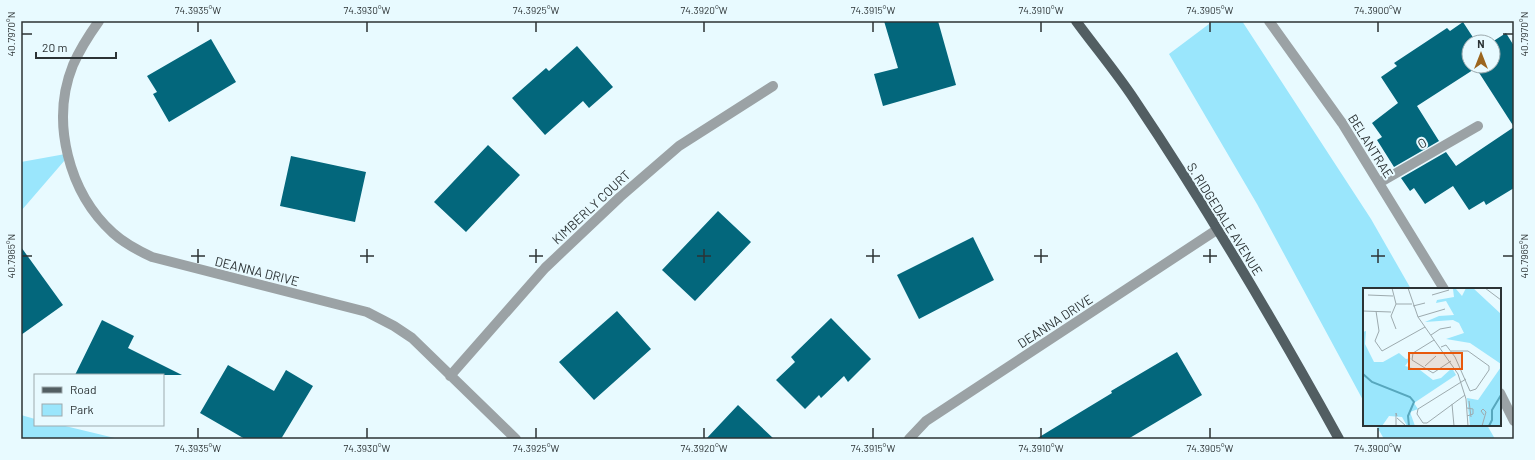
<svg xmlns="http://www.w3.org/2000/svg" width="1535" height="460" font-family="Barlow,sans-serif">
  <rect width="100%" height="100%" fill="#e8faff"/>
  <path fill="#9ae6fc" d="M 1213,21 L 1242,21 L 1371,219 L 1411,289 L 1364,289 L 1364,402 L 1257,204 L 1169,54 Z
    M 71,153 L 21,211 L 21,162 Z
    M 21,415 L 35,419 L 35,425 L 61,425 L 119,439 L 21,439 Z
    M 1376,425 L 1487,425 L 1495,439 L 1384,439 Z"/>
  <path fill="#03677c" d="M 884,21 L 938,21 L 956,85 L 883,106 L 874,74 L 898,68 Z
    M 1463,22 L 1476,42 L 1469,42 L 1469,66 L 1493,66 L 1492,42 L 1506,33 L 1514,46 L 1514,188 L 1486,205 L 1484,201 L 1469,210 L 1453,186 L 1425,204 L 1414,188 L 1410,191 L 1401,178 L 1446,152 L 1456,166 L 1514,127 L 1476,68 L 1417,106 L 1439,141 L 1394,167 L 1377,140 L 1382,137 L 1372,123 L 1398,103 L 1381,77 L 1397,66 L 1394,63 L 1447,28 L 1450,31 Z
    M 211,39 L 236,82 L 169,122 L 153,94 L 157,92 L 147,76 Z
    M 577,46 L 613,87 L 589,108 L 583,101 L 545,135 L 512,98 L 546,68 L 549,71 Z
    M 488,145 L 520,175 L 466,232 L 434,202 Z
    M 291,156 L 366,172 L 355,222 L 280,206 Z
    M 718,211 L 751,242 L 695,301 L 662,270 Z
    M 973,237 L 994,280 L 919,319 L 897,275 Z
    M 21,247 L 63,305 L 21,335 Z
    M 617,311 L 651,349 L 594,400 L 559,362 Z
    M 831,318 L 871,359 L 848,382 L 844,376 L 821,398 L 819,395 L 805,409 L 776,380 L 795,362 L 791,357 Z
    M 102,320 L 134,336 L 128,348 L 182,375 L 75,375 Z
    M 1177,352 L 1202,395 L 1128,439 L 1036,439 L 1112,393 L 1111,391 Z
    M 228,365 L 274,391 L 286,370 L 313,386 L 281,439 L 245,439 L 200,413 Z
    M 738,405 L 774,439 L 706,439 Z"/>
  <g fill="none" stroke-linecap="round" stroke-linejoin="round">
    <path stroke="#9ba2a5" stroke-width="10" d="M 99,21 C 89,35 80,49 73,65 C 50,122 69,193 113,233 C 124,243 139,251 152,257 L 367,312 L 394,326 L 412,338 L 516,439
      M 1269,21 L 1342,123 L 1444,289
      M 1379,183 L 1478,126
      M 450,376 L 545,268 L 620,197 L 679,146 L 773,86
      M 1500,393 L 1514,421
      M 909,439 L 926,421 L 1218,229"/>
    <path stroke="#525e62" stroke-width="10" d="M 1076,21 C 1095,47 1116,72 1134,99 C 1208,209 1275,323 1339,439"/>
  </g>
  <path fill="none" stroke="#2c3335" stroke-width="1.5" d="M 198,22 L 198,32M 367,22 L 367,32M 536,22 L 536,32M 704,22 L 704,32M 873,22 L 873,32M 1041,22 L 1041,32M 1210,22 L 1210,32M 1378,22 L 1378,32M 22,34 L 32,34M 1503,34 L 1513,34M 198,249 L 198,263M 367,249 L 367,263M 536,249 L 536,263M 704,249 L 704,263M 873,249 L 873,263M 1041,249 L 1041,263M 1210,249 L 1210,263M 1378,249 L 1378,263M 22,256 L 32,256M 191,256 L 205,256M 360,256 L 374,256M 529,256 L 543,256M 697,256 L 711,256M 866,256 L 880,256M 1034,256 L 1048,256M 1203,256 L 1217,256M 1371,256 L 1385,256M 1503,256 L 1513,256M 198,428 L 198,438M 367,428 L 367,438M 536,428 L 536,438M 704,428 L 704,438M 873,428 L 873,438M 1041,428 L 1041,438M 1210,428 L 1210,438M 1378,428 L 1378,438"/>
  <g text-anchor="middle" stroke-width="4" stroke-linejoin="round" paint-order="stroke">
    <g font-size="13" fill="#2c3335" stroke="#e8faff">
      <text transform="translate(1422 143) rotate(-30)" y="5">O</text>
      <text transform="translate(1371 146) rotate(58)" y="5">BELANTRAE</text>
      <text transform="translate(591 207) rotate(-43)" y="5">KIMBERLY COURT</text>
      <text transform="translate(1225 219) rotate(58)" y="5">S. RIDGEDALE AVENUE</text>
      <text transform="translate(257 271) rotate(14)" y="5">DEANNA DRIVE</text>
      <text transform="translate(1055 321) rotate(-33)" y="5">DEANNA DRIVE</text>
    </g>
  </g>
  <g transform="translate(1363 288)">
    <rect width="138" height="138" fill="#e8faff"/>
    <path d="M 103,0 L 110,0 L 138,26 L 138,76 L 107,55 L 83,51 L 101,45 L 96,35 L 90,32 L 62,34 L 76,28 L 91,27 L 83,13 L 73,15 L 74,12 L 91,9 L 90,1 L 93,1 L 99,8 ZM 3,43 L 2,56 L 11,74 L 20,74 L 36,65 L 43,71 L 48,70 L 42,78 L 57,82 L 70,92 L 78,90 L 89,80 L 93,87 L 51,115 L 55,121 L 47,124 L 52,138 L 44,138 L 39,129 L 26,128 L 19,138 L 0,138 L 0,44 ZM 138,79 L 138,138 L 107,138 L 104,110 L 115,112 Z" fill="#9ae6fc"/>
    <path fill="none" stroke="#57a7bd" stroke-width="2" d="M 0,86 L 9,94 L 47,109 L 51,114 L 45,128 L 46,138M 126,138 L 129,132 L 129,122 L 138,107"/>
    <path fill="none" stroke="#9daaae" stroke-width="1" d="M 29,0 L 33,16 L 49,16M 45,0 L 55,29 L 95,86 L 103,111 L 105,138M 122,0 L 138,12M 5,7 L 30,8M 69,7 L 86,2M 33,16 L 28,28 L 33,41M 50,18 L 62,15M 0,23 L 28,24M 13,23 L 16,43 L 12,53 L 19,63M 55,29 L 82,21M 68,47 L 77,41 L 88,39M 71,52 L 50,65 L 49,72 L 70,85 L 88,73M 78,59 L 83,57 L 92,69 L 107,103 L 113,101 L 126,82 L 126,78 L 105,63 L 88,63M 19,63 L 62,39M 62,78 L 73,68M 102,107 L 64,135 L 60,135 L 54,126 L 55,121 L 103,91M 106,113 L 108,129M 89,116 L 91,138M 104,120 L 110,121 L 110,126 L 104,128M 34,130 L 43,138M 33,138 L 33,125 L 34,128M 119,138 L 123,124 L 120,121 L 118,123 L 121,127"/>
    <path fill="#e8590c" fill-opacity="0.15" stroke="#e8590c" stroke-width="2" d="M 46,65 L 99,65 L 99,81 L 46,81 Z"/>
    <rect width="138" height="138" fill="none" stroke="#2c3335" stroke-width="2"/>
  </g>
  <rect width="1535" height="460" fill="none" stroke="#e8faff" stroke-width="44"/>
  <rect x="34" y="374" width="130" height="52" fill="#e8faff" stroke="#9daaae"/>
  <rect x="42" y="387" width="20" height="6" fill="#525e62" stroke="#9daaae"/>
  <text x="70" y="394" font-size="12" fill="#2c3335">Road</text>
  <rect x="42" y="404" width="20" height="12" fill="#9ae6fc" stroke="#9daaae"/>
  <text x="70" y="414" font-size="12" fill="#2c3335">Park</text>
  <g transform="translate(1481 54)"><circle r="19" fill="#e8faff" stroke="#9daaae"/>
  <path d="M0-3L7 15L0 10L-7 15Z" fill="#9c661f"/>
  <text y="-6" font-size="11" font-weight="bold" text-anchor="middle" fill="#2c3335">N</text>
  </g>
  <path d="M36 52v6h80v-6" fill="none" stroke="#2c3335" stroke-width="2"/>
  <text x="42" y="52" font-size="12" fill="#2c3335" stroke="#e8faff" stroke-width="3" paint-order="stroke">20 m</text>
  <rect x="22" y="22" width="1491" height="416" fill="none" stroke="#2c3335" stroke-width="1.5"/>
  <g font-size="10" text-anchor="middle" fill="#2c3335">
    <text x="198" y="14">74.3935°W</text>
    <text x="367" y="14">74.3930°W</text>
    <text x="536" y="14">74.3925°W</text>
    <text x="704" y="14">74.3920°W</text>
    <text x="873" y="14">74.3915°W</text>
    <text x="1041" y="14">74.3910°W</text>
    <text x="1210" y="14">74.3905°W</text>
    <text x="1378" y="14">74.3900°W</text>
    <text transform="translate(11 34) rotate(-90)" y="4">40.7970°N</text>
    <text transform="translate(1524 34) rotate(-90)" y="4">40.7970°N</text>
    <text transform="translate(11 256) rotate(-90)" y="4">40.7965°N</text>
    <text transform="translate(1524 256) rotate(-90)" y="4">40.7965°N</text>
    <text x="198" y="452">74.3935°W</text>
    <text x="367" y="452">74.3930°W</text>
    <text x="536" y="452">74.3925°W</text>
    <text x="704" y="452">74.3920°W</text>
    <text x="873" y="452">74.3915°W</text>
    <text x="1041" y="452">74.3910°W</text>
    <text x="1210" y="452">74.3905°W</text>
    <text x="1378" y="452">74.3900°W</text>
  </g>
</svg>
